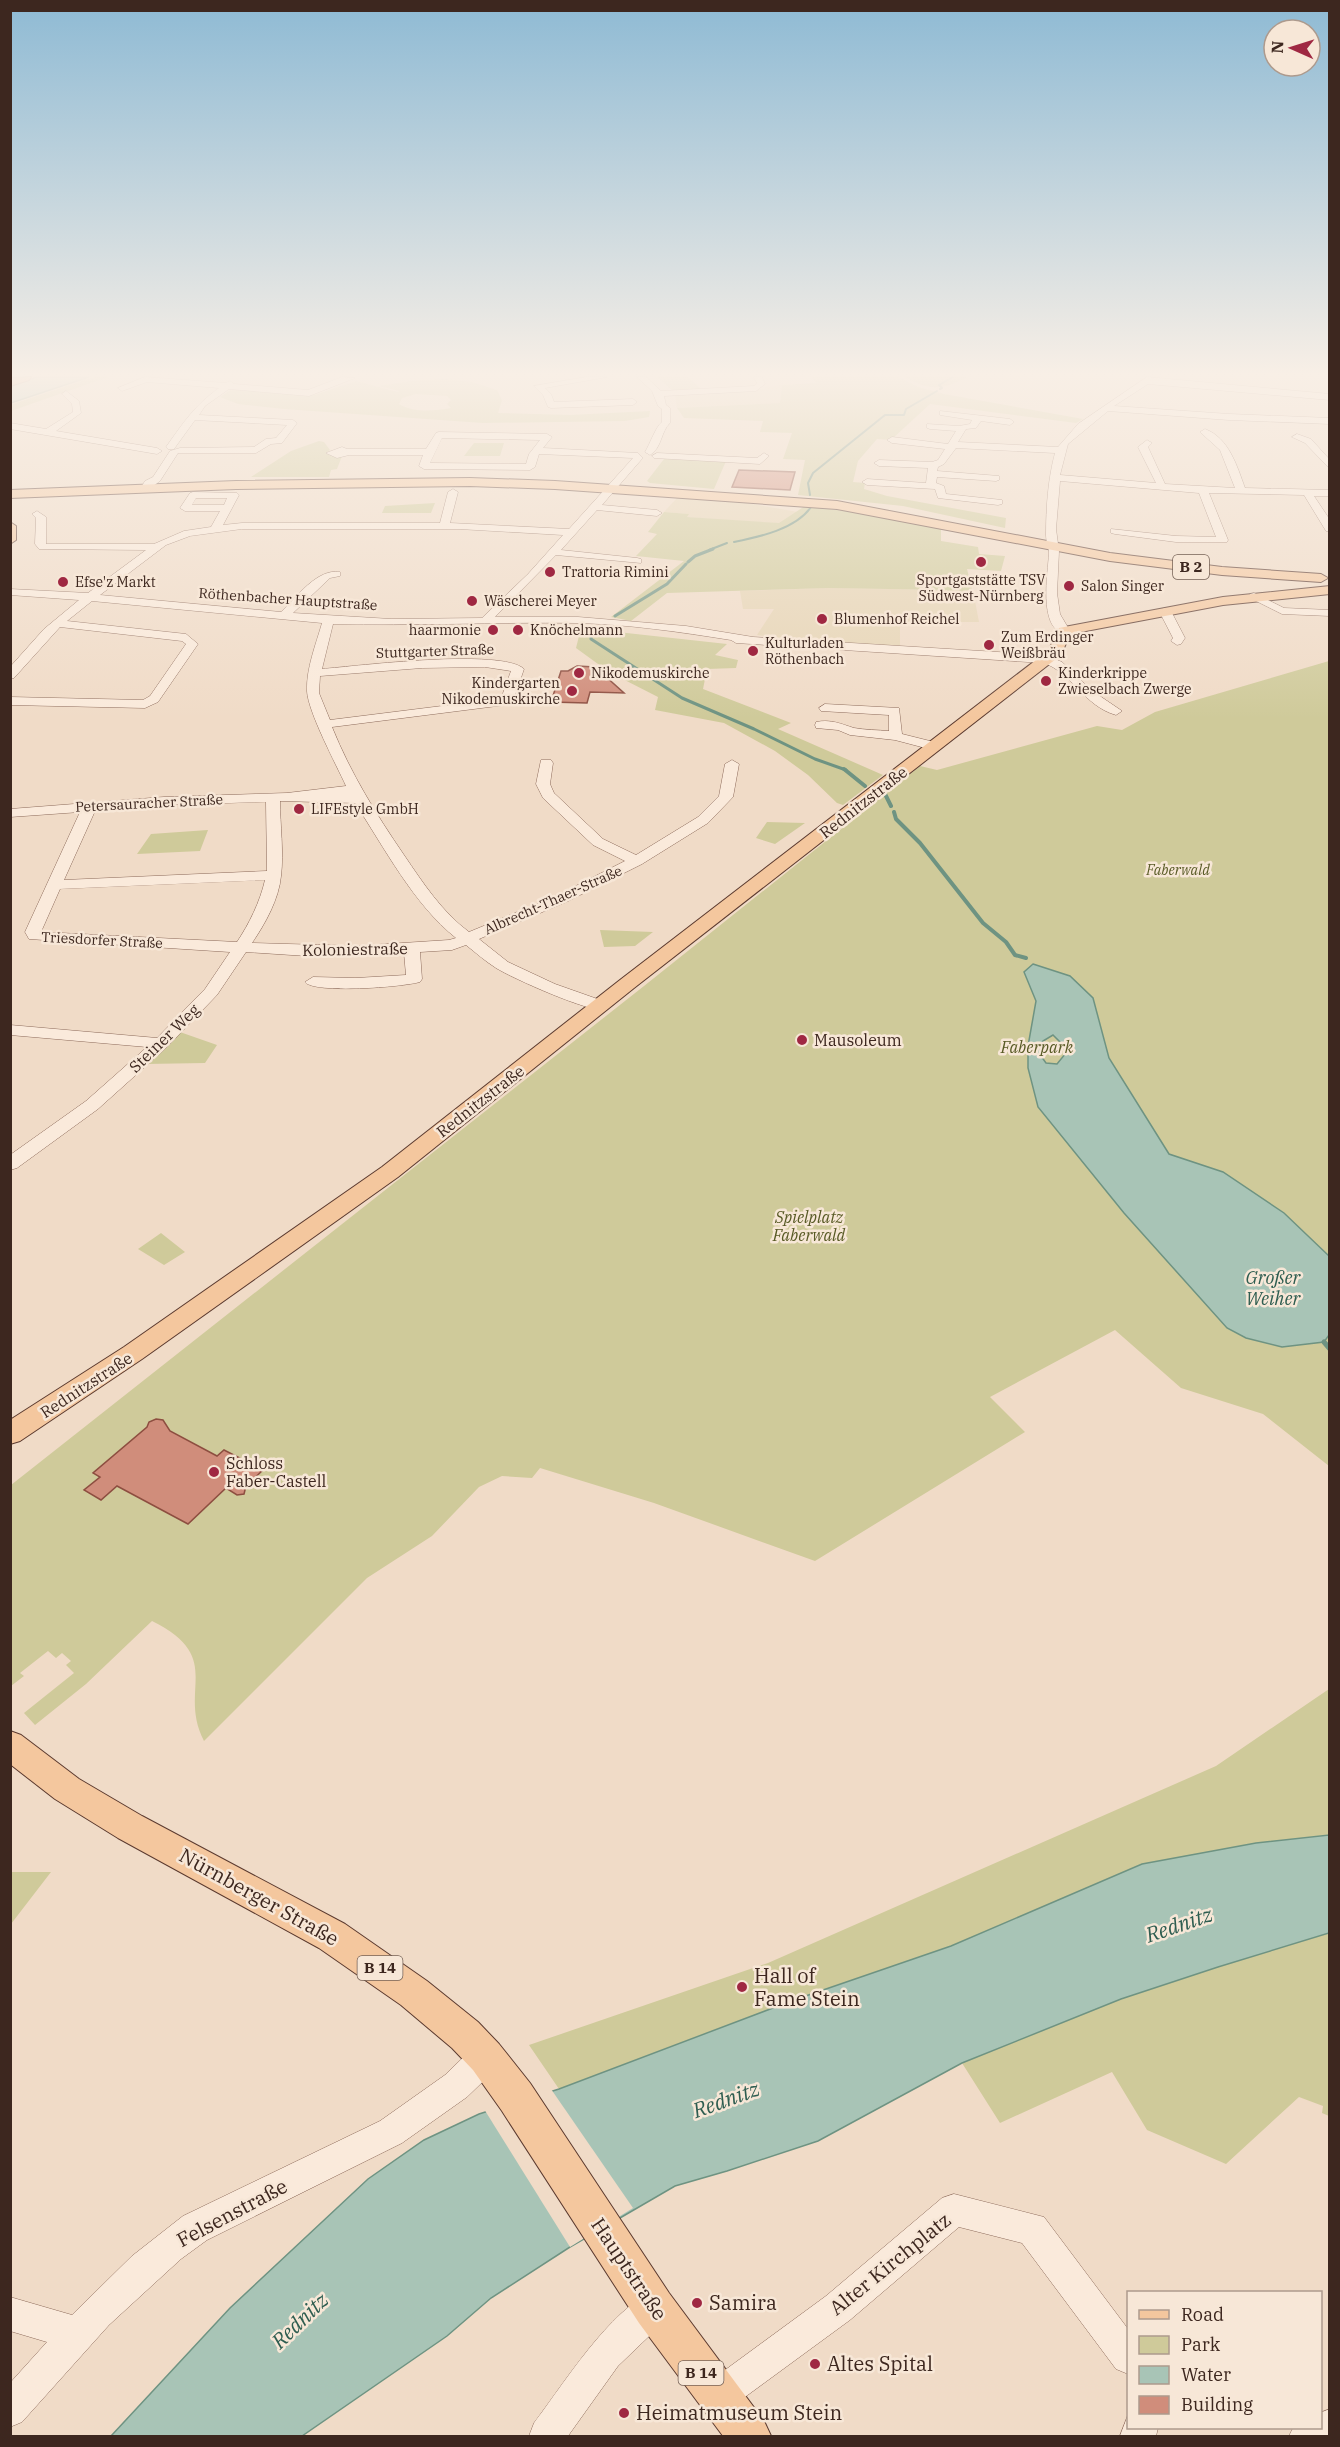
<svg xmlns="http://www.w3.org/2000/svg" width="1340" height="2447" font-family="'IBM Plex Serif',serif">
  <rect width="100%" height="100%" fill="#f0dbc7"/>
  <path fill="#e6d4b4" d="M 782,385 L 780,403 L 677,408 L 675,395 L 765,389 L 765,387 Z
    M 677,498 L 746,503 L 798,512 L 782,523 L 768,523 L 686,517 L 688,514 L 664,512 Z
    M 829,588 L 947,590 L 948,602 L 975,601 L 979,622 L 900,622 L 900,649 L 795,641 L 757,635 L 774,609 L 743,609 L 740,591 Z"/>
  <path fill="#cfca9a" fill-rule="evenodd" d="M 94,377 L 108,377 L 11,411 L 10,405 Z
    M 657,377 L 688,377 L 702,390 L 674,392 Z
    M 811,377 L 899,377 L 918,387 L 944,394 L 1083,419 L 1076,423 L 930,404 L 891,440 L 877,439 L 858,461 L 853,482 L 865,483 L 864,489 L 887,496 L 1006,518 L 1005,528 L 903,506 L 798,495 L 805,460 L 783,459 L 792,433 L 760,432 L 763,421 L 684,418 L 677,408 L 780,403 L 782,385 L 816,383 Z
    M 905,377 L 968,377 C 942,390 930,391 905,377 Z
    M 445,379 L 472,382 L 497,390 L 502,400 L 498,413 L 570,415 L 650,411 L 649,417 L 625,421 L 483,423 L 284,409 L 238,404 L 220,397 L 232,389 L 314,395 L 356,381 L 398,392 L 399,391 L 379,386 L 411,381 ZM 416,394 L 447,396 L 451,400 L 447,404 L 451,408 C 435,411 413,413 399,404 L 402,398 Z
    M 319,441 L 324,442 L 330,450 L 327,453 L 342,456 L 337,469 L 331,470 L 329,477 L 251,477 L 291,451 Z
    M 474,443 L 504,443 L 500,456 L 464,456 Z
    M 664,459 L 726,461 L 714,489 L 650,483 L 647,481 Z
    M 435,503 L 431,513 L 382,513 L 385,506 Z
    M 805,506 L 846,511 L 941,529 L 941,541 L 978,547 L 979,554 L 1005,556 L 1001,571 L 967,569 L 975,601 L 948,602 L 947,590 L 829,588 L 667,593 L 631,621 L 611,617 L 684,561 L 636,556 L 657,534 L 648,532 L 664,512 L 689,514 L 687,517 L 779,523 Z
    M 581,628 L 727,644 L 715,655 L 738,660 L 736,668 L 707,669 L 703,689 L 791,723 L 778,729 L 883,775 L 843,805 L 837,803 L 808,775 L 775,751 L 724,723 L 655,710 L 658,697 L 609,672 L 576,648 Z
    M 1329,661 L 1329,1466 L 1263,1414 L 1181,1388 L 1115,1330 L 990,1397 L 1025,1432 L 815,1561 L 654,1503 L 540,1468 L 532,1478 L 502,1476 L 479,1487 L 432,1536 L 367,1578 L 204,1741 C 177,1689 226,1658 152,1621 L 86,1684 L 35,1725 L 24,1713 L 74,1673 L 66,1665 L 71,1661 L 62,1653 L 56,1658 L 48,1651 L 20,1673 L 24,1676 L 11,1686 L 11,1485 L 644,986 L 920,766 L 937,770 L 1097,726 L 1122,730 L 1155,712 Z
    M 767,822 L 805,823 L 775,844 L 756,838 Z
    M 208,830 L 200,851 L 137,854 L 151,834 Z
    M 600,930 L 653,932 L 635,946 L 604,947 Z
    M 177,1031 L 217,1045 L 205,1063 L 145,1064 Z
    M 161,1233 L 185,1252 L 164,1265 L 138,1249 Z
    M 1329,1689 L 1329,1835 L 1256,1843 L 1142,1864 L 951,1946 L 794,2000 L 559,2089 L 529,2045 L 768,1963 L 1216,1766 Z
    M 11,1872 L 51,1872 L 11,1924 L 10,1872 Z
    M 1329,1933 L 1329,2116 L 1322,2113 L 1323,2106 L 1299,2097 L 1226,2164 L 1147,2130 L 1112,2072 L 1000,2123 L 962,2063 L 1121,1999 L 1218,1967 Z"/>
  <path fill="#a8c4b6" stroke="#6e9382" stroke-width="1.5" fill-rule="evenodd" d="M 37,377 L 89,377 L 11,403 L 10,386 Z
    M 1033,964 L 1070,976 L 1093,998 L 1109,1058 L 1169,1154 L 1223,1172 L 1284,1213 L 1329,1256 L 1329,1335 L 1324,1342 L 1282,1347 L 1246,1338 L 1227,1328 L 1124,1213 L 1038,1107 L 1028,1068 L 1028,1046 L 1036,1001 L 1024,972 ZM 1053,1035 L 1062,1044 L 1066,1053 L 1057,1064 L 1046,1063 L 1041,1056 L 1043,1041 Z
    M 1329,1835 L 1329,1933 L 1218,1967 L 1121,1999 L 962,2063 L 818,2141 L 727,2171 L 675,2186 L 570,2247 L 491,2298 L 447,2336 L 302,2436 L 111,2436 L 230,2308 L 368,2179 L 424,2140 L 479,2114 L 559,2089 L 794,2000 L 951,1946 L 1142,1864 L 1256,1843 Z"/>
  <path fill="#f0dbc7" d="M 551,2089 L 633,2208 L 570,2247 L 484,2109 Z"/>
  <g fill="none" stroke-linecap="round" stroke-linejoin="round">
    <path stroke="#6e9382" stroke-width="2" d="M 940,389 L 942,388 L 939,385 L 953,377
      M 810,495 L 808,483 L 813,473 L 885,415 L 904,415 L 906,409 L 937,391
      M 734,542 C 759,537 796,529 811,507
      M 709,550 L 727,543"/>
    <path stroke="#6e9382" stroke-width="3" d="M 688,562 L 695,556 L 713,549
      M 615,616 L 667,584 L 686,564
      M 591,632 L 591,639 L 682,698 L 754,729 L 815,759 L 846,770"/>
    <path stroke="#6e9382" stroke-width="4" d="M 844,769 L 865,786
      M 885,794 L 891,806
      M 894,812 L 896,819 L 920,843 L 983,923 L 1006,942 L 1015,955 L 1026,958"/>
    <path stroke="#6e9382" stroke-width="5" d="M 1324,1342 L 1330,1349"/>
  </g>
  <path fill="#d08d7b" stroke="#8d4e40" stroke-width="1.5" d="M 739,470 L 795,472 L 790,490 L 732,487 Z
    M 577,666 L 595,667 L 624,693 L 590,692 L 587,703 L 551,702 L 561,671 L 568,671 Z
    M 156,1419 L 163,1420 L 170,1431 L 217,1456 L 224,1450 L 263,1470 L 246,1486 L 244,1494 L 237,1495 L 226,1488 L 188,1524 L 117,1486 L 101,1500 L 84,1490 L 100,1477 L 93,1473 L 147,1427 L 149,1422 Z"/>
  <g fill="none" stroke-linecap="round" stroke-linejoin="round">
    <g stroke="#8d6b5b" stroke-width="1">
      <path id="minor" d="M 145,377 L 226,383 L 230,381 L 234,384 L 308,390 L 342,377 L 355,378 L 309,396 L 229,389 L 205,406 L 199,415 L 293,420 L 297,423 L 282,443 L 271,444 L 256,453 L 178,453 L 160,481 L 145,492 L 140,489 L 145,481 L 153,477 L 170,451 L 180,448 L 254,447 L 266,439 L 276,438 L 287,425 L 195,420 L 174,449 L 168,449 L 166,447 C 184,422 194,406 219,388 L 147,382 L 122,391 L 118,388 Z
        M 586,377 L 607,377 L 545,388 L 551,394 L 554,402 L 633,399 L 637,402 L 633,405 L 551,408 L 548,407 L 543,395 L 534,386 Z
        M 637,377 L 646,377 L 661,391 L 754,386 L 757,383 L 754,377 L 762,377 L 765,384 L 756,391 L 664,396 L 666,405 L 670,408 L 670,423 C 661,431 662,448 650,455 L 645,452 C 650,444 656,426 662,422 L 662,409 L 658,406 L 652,391 Z
        M 1147,377 L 1330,394 L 1330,400 L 1148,384 L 1114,406 L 1229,414 L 1330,418 L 1330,424 L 1229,420 L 1108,411 L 1068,444 L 1060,475 L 1156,483 L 1138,447 L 1147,440 L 1152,443 L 1148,447 L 1165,484 L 1235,488 L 1220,450 L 1200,432 L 1205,429 C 1229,438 1237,466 1245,488 L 1330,490 L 1330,496 L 1314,496 L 1330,520 L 1330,532 L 1326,531 L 1304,495 L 1209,493 L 1228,540 L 1227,542 L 1176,542 L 1115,534 L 1111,533 L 1111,529 L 1176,536 L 1216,537 L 1199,493 L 1060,481 L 1056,529 L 1059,551 L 1057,593 L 1060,614 L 1070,631 L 1064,634 C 1038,627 1048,573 1049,553 C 1049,547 1046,542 1046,535 C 1046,508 1048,479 1055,453 L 956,448 L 944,464 L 938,467 L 937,471 L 999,476 L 999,480 L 996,481 L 937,477 L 936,483 L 944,486 L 946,494 L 1002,500 L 1002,504 L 998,505 L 938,498 L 935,489 L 867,485 L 862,482 L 867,479 L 926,483 L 928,468 L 879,466 L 874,463 L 879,460 L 932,462 L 938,460 L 945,449 L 892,443 L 887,440 L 892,437 L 948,444 L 956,431 L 930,429 L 927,428 L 927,424 L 959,426 L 970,424 L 972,420 L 940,415 L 940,411 L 1010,419 L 1014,422 L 1010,425 L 981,421 L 976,428 L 966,429 L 958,442 L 1058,447 L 1078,424 Z
        M 66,391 L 79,401 L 81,413 L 56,431 L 157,448 L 162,451 L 157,454 L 10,429 L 10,423 L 46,429 L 73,412 L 72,404 L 62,394 Z
        M 439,432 L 547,434 L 552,437 L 543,448 L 638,453 L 643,458 L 641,460 L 602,505 L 657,510 L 662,513 L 657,516 L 597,510 L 561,550 L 637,558 L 641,559 L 641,563 L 556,555 L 495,617 L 578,617 L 686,626 L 753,637 L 1046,655 L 1062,662 L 1091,690 L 1122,711 L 1116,715 C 1084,706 1072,673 1044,663 L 736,643 L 731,640 C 680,632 627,624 576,623 C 495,622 414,626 333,624 L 322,669 C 357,666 502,648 524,669 L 514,698 L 505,705 L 332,727 C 351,774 376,814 404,855 C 423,883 442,912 469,932 L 556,896 L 625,861 L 593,845 L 543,798 L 536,784 L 541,760 L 551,760 L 553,763 L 550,784 L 554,793 L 603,839 L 636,855 L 698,817 L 719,796 L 725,764 L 732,760 L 739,764 L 733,797 L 708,823 L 642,864 L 566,902 L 479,939 L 508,962 L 555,984 L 606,1002 L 608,1006 L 606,1010 C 590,1013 512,978 496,968 C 485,961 476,953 466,945 L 452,950 L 420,952 L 422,979 L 420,982 C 403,987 314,994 305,982 L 313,977 L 356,978 L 406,975 L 404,953 L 307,956 L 246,952 L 217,995 L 167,1047 L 98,1109 L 17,1168 L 10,1170 L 10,1155 L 86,1101 L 147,1047 L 10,1035 L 10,1025 L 157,1038 L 205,989 L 230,952 L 29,939 L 25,932 L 80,812 L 10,817 L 10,809 L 164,797 L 287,793 L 346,786 C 336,764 308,712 307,691 C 306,669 316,644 322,623 L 92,601 L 67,621 L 186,634 L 198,644 L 158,702 L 145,708 L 10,705 L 10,697 L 143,700 L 150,696 L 186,644 L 182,641 L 60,627 L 14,678 L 10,679 L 10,667 L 44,629 L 79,600 L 10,595 L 10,589 L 88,593 L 146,550 L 39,549 L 35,544 L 36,518 L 32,514 L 37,511 L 46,517 L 46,544 L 154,544 L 184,531 L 211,527 L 220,511 L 185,511 L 180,508 L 190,493 L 193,492 L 237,493 L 239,495 L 223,525 L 242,523 L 440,523 L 448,492 L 453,489 L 458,492 L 450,523 L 569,529 L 633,458 L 539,454 L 535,467 L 530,470 L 424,469 L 419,466 L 423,455 L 349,455 L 337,458 L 326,453 L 342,447 L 347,449 L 426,449 L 436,433 ZM 442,438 L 540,440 L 529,454 L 526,464 L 430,463 ZM 196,498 L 227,498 L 224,505 L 192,505 ZM 242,529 L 459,529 L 563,535 L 528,574 L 482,618 L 391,619 L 293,613 L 330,578 L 340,576 L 340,572 C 317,568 296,598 281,612 L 100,595 L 166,545 L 190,536 ZM 485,667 L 511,671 L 502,696 L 498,699 L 330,720 L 319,693 L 320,676 L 422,668 ZM 280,801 L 355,803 C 384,847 414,905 456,938 L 449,940 L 356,946 L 252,943 C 265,924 279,899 281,876 C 284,852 280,825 280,801 ZM 266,802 L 267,871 L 64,880 L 95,811 L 164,805 ZM 265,880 C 260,902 249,924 237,942 L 41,932 L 60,889 Z
        M 1297,434 L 1311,439 L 1330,460 L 1330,469 L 1305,443 L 1292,437 Z
        M 657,453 L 757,458 L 764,453 L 769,456 L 760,464 L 654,458 L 652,456 Z
        M 1254,593 L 1284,608 L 1330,610 L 1330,616 L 1282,614 L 1250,598 L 1250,594 Z
        M 1165,608 L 1171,611 L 1185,638 L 1181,644 L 1177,645 L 1171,641 L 1173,638 L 1159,611 Z
        M 825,704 L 899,708 L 902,734 L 938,743 L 940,746 L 933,750 L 895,740 L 850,735 L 838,730 L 816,728 L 815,725 L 816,722 C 831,719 841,724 854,728 C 865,730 878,730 889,731 L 889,715 L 821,711 L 819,708 Z
        M 486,2042 L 497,2046 L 501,2057 L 497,2068 L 467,2097 L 402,2143 L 207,2240 L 181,2259 L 109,2325 L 22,2422 L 10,2427 L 10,2383 L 47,2342 L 10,2331 L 10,2297 L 72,2315 L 132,2256 L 183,2216 L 380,2121 L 445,2075 L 475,2046 Z
        M 954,2194 L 1044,2217 L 1128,2329 L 1128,2374 L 1116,2369 L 1022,2243 L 959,2227 L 850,2320 L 730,2408 L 718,2414 L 706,2408 L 700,2396 L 706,2384 L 826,2296 L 942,2198 Z
        M 654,2291 L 666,2296 L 671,2308 L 666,2320 L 618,2366 L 568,2436 L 529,2436 L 534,2423 C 563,2385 610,2309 654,2291 Z
        M 1330,2409 L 1330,2436 L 1289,2436 L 1293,2428 L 1320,2428 L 1320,2413 Z
        M 1128,2415 L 1128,2428 L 1158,2428 L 1156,2436 L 1120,2436 Z"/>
    </g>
    <g stroke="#5b3a2f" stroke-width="2">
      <path id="major" d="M 470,478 L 555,481 L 837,501 L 1110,553 L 1222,567 L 1321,574 L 1328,578 L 1321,582 L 1222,575 L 1110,561 L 837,509 L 555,489 L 470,486 L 236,489 L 10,498 L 10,490 L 236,481 Z
        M 10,522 L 16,526 L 16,540 L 10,544 Z
        M 1330,586 L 1330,594 L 1223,605 L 1070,634 L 1061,655 L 634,988 L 398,1177 L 142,1359 L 20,1441 L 10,1444 L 10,1420 L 124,1347 L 382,1167 L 620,980 L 1049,650 L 1059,628 L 1223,597 Z
        M 10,1731 L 21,1735 L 79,1779 L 142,1816 L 345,1924 L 427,1981 L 478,2022 L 499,2044 L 530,2083 L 669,2293 L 764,2421 L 771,2436 L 723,2436 L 639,2323 L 502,2111 L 473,2070 L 452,2048 L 401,2005 L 319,1948 L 118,1838 L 55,1799 L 10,1764 Z"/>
    </g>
    <g stroke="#5b3a2f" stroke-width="2">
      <path id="highway" d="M 31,377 L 29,380 L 10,386 L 10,378 Z"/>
    </g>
    <use href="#minor" fill="#faeadb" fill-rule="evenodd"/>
    <use href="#major" fill="#f4c79e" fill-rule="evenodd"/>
    <use href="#highway" fill="#e28755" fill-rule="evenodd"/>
  </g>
  <linearGradient id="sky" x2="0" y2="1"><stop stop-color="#8ebad4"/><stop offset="0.52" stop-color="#f8efe6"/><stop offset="1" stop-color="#f8efe6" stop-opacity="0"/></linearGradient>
  <rect width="1340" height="719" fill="url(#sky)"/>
  <g fill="#9f2842" stroke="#f7e7d7" stroke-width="2">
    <circle cx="981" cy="562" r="6"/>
    <circle cx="550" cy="572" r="6"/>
    <circle cx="63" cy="582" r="6"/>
    <circle cx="1069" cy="586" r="6"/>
    <circle cx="472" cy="601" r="6"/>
    <circle cx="822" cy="619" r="6"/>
    <circle cx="493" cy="630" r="6"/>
    <circle cx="518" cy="630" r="6"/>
    <circle cx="989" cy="645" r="6"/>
    <circle cx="753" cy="651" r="6"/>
    <circle cx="579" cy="673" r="6"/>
    <circle cx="1046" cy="681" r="6"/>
    <circle cx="572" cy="691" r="6"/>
    <circle cx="299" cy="809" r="6"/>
    <circle cx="802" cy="1040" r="6"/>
    <circle cx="214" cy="1472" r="6"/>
    <circle cx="742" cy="1987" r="6"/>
    <circle cx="697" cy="2303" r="6"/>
    <circle cx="815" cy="2364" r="6"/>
    <circle cx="624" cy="2413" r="6"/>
  </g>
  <g text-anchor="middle" stroke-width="5" stroke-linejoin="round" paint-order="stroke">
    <g font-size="14" fill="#3d271f" stroke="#f7e7d7" text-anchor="start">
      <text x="562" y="577">Trattoria Rimini</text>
      <text x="981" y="585" text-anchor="middle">Sportgaststätte TSV<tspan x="981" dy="16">Südwest-Nürnberg</tspan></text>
      <text x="75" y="587">Efse'z Markt</text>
      <text x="1081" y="591">Salon Singer</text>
      <text x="484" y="606">Wäscherei Meyer</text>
      <text x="834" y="624">Blumenhof Reichel</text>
      <text x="481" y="635" text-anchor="end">haarmonie</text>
      <text x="530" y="635">Knöchelmann</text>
      <text x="1001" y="642">Zum Erdinger<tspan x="1001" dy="16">Weißbräu</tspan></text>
      <text x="765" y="648">Kulturladen<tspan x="765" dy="16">Röthenbach</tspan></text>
      <text x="591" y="678">Nikodemuskirche</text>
      <text x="1058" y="678">Kinderkrippe<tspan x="1058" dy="16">Zwieselbach Zwerge</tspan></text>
      <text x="560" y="688" text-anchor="end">Kindergarten<tspan x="560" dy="16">Nikodemuskirche</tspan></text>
      <text x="311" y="814">LIFEstyle GmbH</text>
    </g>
    <g font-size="14" fill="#3d271f" stroke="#f7e7d7">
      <text transform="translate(288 599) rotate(4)" y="5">Röthenbacher Hauptstraße</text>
      <text transform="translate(435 651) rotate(-2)" y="5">Stuttgarter Straße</text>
      <text transform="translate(149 803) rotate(-3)" y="5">Petersauracher Straße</text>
      <text transform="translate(553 900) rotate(-24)" y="5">Albrecht-Thaer-Straße</text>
      <text transform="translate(102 940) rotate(3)" y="5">Triesdorfer Straße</text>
    </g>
    <g font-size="14" font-style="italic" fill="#585a25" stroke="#f7e7d7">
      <text x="1178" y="875">Faberwald</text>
    </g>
    <g fill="#f7e7d7" stroke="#756156" stroke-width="1.5">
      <rect x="1173" y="555" width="36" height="24" rx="4.5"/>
      <rect x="357.5" y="1956" width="45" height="24" rx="4.5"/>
      <rect x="678.5" y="2361" width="45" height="24" rx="4.5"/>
    </g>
    <g font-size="15" font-weight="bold" fill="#3d271f">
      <text x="1191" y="572">B 2</text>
      <text x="380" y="1973">B 14</text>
      <text x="701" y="2378">B 14</text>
    </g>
    <g font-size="16" fill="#3d271f" stroke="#f7e7d7">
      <text transform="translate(863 802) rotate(-38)" y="6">Rednitzstraße</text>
      <text transform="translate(355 949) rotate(-1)" y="6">Koloniestraße</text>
      <text transform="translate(164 1038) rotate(-44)" y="6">Steiner Weg</text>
      <text transform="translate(480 1101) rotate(-38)" y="6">Rednitzstraße</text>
      <text transform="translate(86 1385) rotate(-33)" y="6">Rednitzstraße</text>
    </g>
    <g font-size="16" fill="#3d271f" stroke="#f7e7d7" text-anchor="start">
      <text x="814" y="1046">Mausoleum</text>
      <text x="226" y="1469">Schloss<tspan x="226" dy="18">Faber-Castell</tspan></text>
    </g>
    <g font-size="16" font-style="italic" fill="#585a25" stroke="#f7e7d7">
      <text x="1037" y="1053">Faberpark</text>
      <text x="809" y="1223">Spielplatz<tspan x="809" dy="18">Faberwald</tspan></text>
    </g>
    <g font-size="18" font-style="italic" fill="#2e5d50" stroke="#f7e7d7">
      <text x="1273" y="1284">Großer<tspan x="1273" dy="21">Weiher</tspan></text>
    </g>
    <g font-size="20" fill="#3d271f" stroke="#f7e7d7">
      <text transform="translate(259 1897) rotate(29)" y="7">Nürnberger Straße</text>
      <text transform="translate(232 2213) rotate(-28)" y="7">Felsenstraße</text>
      <text transform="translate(890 2264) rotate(-39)" y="7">Alter Kirchplatz</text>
      <text transform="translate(629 2269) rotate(56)" y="7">Hauptstraße</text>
    </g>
    <g font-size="20" fill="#3d271f" stroke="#f7e7d7" text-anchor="start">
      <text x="754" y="1983">Hall of<tspan x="754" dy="23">Fame Stein</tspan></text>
      <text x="709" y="2310">Samira</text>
      <text x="827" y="2371">Altes Spital</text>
      <text x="636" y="2420">Heimatmuseum Stein</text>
    </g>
    <g font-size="21" font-style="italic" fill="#2e5d50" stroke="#f7e7d7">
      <text transform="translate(1179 1925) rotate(-19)" y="7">Rednitz</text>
      <text transform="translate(726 2100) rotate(-20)" y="7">Rednitz</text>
      <text transform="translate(300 2321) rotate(-44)" y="7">Rednitz</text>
    </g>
  </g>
  <rect width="1340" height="2447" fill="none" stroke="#3d271f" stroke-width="24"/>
  <rect x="1127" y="2291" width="195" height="138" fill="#f7e7d7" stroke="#ad9a8d" stroke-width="1.5"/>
  <rect x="1139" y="2310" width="30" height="9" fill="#f4c79e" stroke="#ad9a8d" stroke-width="1.5"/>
  <text x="1181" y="2321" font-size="18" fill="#3d271f">Road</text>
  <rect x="1139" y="2336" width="30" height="18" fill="#cfca9a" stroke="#ad9a8d" stroke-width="1.5"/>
  <text x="1181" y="2351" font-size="18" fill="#3d271f">Park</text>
  <rect x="1139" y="2366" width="30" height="18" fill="#a8c4b6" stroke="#ad9a8d" stroke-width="1.5"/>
  <text x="1181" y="2381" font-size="18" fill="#3d271f">Water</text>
  <rect x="1139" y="2396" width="30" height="18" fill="#d08d7b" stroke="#ad9a8d" stroke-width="1.5"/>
  <text x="1181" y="2411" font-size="18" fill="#3d271f">Building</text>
  <g transform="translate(1292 48) rotate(273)"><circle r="28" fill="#f7e7d7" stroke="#ad9a8d" stroke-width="1.5"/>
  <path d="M0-4.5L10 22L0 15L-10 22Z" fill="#9f2842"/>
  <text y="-9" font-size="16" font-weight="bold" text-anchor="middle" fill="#3d271f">N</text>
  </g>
</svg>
